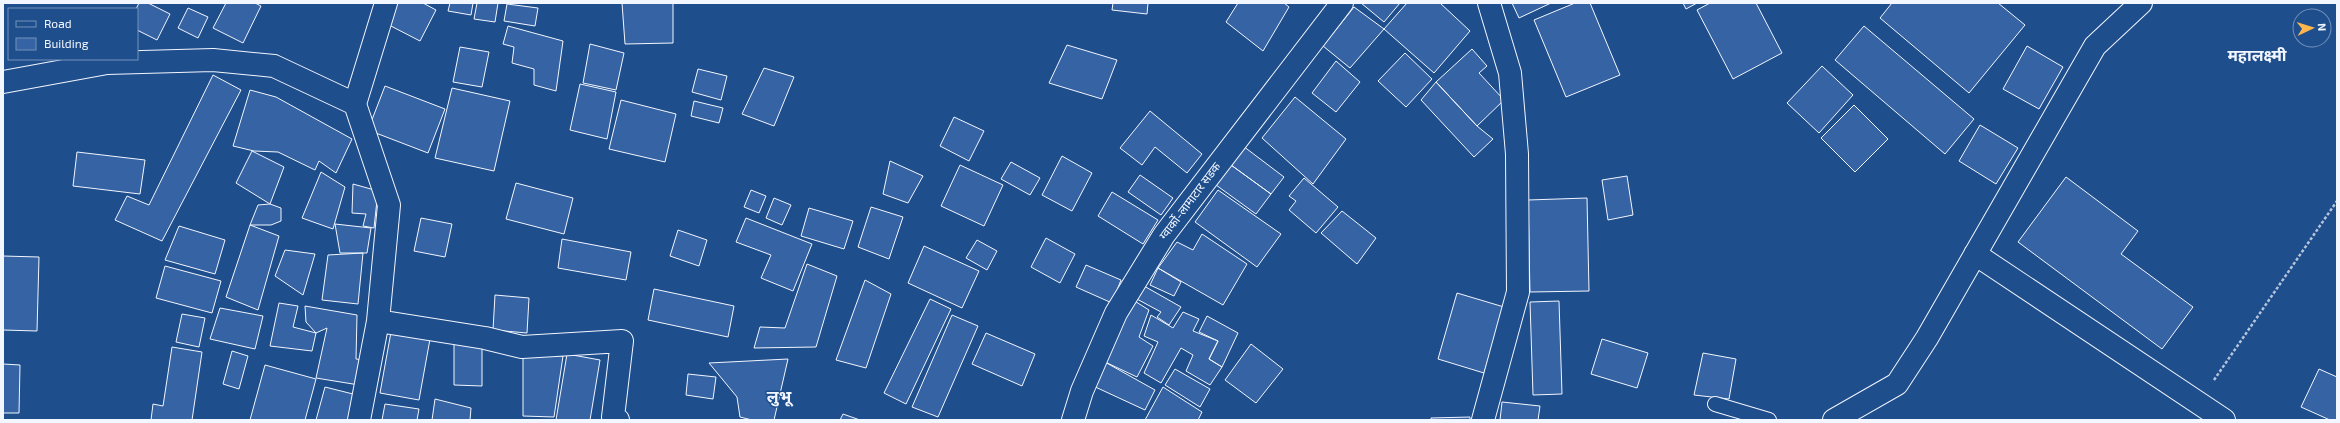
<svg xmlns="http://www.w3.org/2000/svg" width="2340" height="423" font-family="'Exo 2','Noto Sans Devanagari',sans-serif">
  <rect width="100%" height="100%" fill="#1f4e8c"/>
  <path fill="#3563a3" stroke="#f2f6ff" d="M 139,3 L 148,3 L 170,14 L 157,40 L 137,30 L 136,9 Z
    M 226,3 L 255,3 L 261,6 L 243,43 L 213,28 Z
    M 398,3 L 423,3 L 436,10 L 420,41 L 387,24 Z
    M 450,3 L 473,3 L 471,15 L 448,11 Z
    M 477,3 L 498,3 L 495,22 L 474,19 Z
    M 622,3 L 673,3 L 673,43 L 625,44 Z
    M 1113,3 L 1148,3 L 1147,14 L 1112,10 Z
    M 1238,3 L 1284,3 L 1289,7 L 1263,51 L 1226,22 Z
    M 1361,3 L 1400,3 L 1384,22 Z
    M 1407,3 L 1440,3 L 1470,31 L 1434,73 L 1384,29 Z
    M 1512,3 L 1551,3 L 1519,18 Z
    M 1575,3 L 1590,3 L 1620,75 L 1566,97 L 1534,20 Z
    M 1683,3 L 1697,3 L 1686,9 Z
    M 1710,3 L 1756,3 L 1782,53 L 1733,79 L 1697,10 Z
    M 1892,3 L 1998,3 L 2025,25 L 1969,93 L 1880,18 Z
    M 507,4 L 538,8 L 535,26 L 504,21 Z
    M 1354,7 L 1384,29 L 1350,68 L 1323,46 Z
    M 188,8 L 208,17 L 198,38 L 178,28 Z
    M 508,26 L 563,41 L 556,91 L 534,85 L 534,69 L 512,63 L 514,47 L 503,44 Z
    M 1864,26 L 1974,119 L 1945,154 L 1835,60 Z
    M 590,44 L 624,53 L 616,90 L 583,83 Z
    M 1067,45 L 1117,60 L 1102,99 L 1049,83 Z
    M 2027,46 L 2063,67 L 2039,109 L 2003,89 Z
    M 460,47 L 489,52 L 482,87 L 453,82 Z
    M 1472,49 L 1487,66 L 1479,73 L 1504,100 L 1477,126 L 1436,82 Z
    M 1405,53 L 1432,79 L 1406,107 L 1378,81 Z
    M 1336,61 L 1360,82 L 1336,112 L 1312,93 Z
    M 1822,66 L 1853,95 L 1819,133 L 1787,103 Z
    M 764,68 L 794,77 L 774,126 L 742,114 Z
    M 698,69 L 727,76 L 721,100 L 692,92 Z
    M 213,75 L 241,90 L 162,241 L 115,220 L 127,196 L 149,205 Z
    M 1436,82 L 1477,126 L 1493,139 L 1474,157 L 1421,100 Z
    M 580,84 L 616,92 L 607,139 L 570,130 Z
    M 385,86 L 445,109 L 428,153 L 368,130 Z
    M 452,88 L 510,101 L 494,171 L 435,158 Z
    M 250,90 L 276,97 L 352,139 L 336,173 L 319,161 L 315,170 L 278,152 L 254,151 L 233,146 Z
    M 1295,97 L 1346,139 L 1313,184 L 1262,138 Z
    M 621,100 L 676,114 L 665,162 L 609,149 Z
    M 694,101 L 723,108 L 719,123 L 691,116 Z
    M 1854,105 L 1888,139 L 1855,172 L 1821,138 Z
    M 1150,111 L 1202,154 L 1187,173 L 1155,147 L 1142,165 L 1120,148 Z
    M 954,117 L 984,131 L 969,161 L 940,146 Z
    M 1980,125 L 2018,148 L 1996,184 L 1959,161 Z
    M 1243,146 L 1284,177 L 1271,194 L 1231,165 Z
    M 252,151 L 284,167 L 270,204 L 236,183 Z
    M 77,152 L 145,160 L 140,194 L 73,186 Z
    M 1062,156 L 1092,173 L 1072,211 L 1042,195 Z
    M 890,161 L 923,176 L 908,203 L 883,194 Z
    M 1011,162 L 1040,178 L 1030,195 L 1001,179 Z
    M 960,165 L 1003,185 L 984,226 L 941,206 Z
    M 1231,165 L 1271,194 L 1256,214 L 1216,185 Z
    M 321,172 L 345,187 L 333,229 L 302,218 Z
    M 1140,175 L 1173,198 L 1161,215 L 1128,192 Z
    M 1627,176 L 1633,215 L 1608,220 L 1602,180 Z
    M 2066,177 L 2138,231 L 2121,254 L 2193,307 L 2162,349 L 2018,242 Z
    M 1304,178 L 1338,207 L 1316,233 L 1289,210 L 1296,201 L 1289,196 Z
    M 516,183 L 573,198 L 564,234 L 506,219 Z
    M 353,184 L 378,191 L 374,228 L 363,226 L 366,214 L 352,213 Z
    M 751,190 L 766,196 L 759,213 L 744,207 Z
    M 1218,190 L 1281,234 L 1257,267 L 1195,222 Z
    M 1112,192 L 1158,220 L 1143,244 L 1098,216 Z
    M 774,198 L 791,205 L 782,225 L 766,218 Z
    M 1587,198 L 1589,291 L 1530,292 L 1528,200 Z
    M 270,204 L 281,208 L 281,221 L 271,225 L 250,225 L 258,205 Z
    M 871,207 L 903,217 L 889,259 L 858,247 Z
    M 809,208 L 853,221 L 844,249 L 801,236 Z
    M 1342,211 L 1376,238 L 1357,264 L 1321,233 Z
    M 421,218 L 452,224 L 445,257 L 414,251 Z
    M 746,218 L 812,244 L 793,291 L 761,278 L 771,255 L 736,242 Z
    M 335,224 L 371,228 L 367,253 L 340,253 Z
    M 250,225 L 279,236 L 258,310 L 226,297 Z
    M 179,226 L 225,240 L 215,274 L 165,260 Z
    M 678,230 L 707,240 L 699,266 L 670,256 Z
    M 1202,234 L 1247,264 L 1223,305 L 1158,268 L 1177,242 L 1193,250 Z
    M 1046,238 L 1075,254 L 1060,283 L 1031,267 Z
    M 562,239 L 631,252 L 626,280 L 558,268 Z
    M 977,240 L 997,251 L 987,270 L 966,258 Z
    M 924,246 L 979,271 L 962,308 L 908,283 Z
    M 285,250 L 315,254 L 303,295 L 275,276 Z
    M 363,253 L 358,304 L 322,300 L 328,255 Z
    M 3,256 L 39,257 L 37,331 L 3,330 Z
    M 807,264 L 837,276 L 816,347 L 754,348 L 760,327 L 785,328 Z
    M 1086,265 L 1121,280 L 1112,303 L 1076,287 Z
    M 165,266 L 221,281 L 212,313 L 156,298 Z
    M 1158,268 L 1181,282 L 1174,296 L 1150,285 Z
    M 865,280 L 891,294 L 866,368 L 836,360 Z
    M 1144,286 L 1181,307 L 1169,325 L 1157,317 L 1161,312 L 1135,298 Z
    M 654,289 L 734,306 L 728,337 L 648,320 Z
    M 1457,293 L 1504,307 L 1484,373 L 1438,359 Z
    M 495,295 L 529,298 L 527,333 L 493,330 Z
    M 930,299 L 951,309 L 906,404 L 884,393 Z
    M 1133,300 L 1149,310 L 1139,337 L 1153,346 L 1137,377 L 1103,361 Z
    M 1559,301 L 1562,394 L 1533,395 L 1530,302 Z
    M 279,303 L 298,306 L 293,327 L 316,333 L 312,351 L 270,346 Z
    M 305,306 L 357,315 L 356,359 L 364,360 L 359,385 L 316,378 L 327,328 L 316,333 L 306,322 Z
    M 220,308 L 263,316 L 255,349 L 210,339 Z
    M 1183,312 L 1199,319 L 1193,331 L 1218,341 L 1209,359 L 1222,367 L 1210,385 L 1186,371 L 1193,355 L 1181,348 L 1161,383 L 1144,373 L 1158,342 L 1144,336 L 1151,315 L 1173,328 Z
    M 182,314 L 205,318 L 199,347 L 176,342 Z
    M 952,315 L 978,326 L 938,417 L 912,407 Z
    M 1207,316 L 1238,333 L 1222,367 L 1209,359 L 1218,341 L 1199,332 Z
    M 391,332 L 430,339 L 419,400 L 380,393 Z
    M 986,333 L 1035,354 L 1022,386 L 972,364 Z
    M 1602,339 L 1648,353 L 1637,388 L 1591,374 Z
    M 454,342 L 482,343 L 482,386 L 454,385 Z
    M 1251,344 L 1283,369 L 1256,403 L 1225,380 Z
    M 172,347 L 202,352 L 192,420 L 151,420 L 153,404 L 163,406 Z
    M 232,351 L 248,356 L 239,389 L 223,384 Z
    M 1703,353 L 1736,359 L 1729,399 L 1694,395 Z
    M 523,354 L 563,356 L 554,417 L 523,416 Z
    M 567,354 L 600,360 L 590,420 L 556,420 Z
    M 788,359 L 774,420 L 752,420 L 740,417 L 737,397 L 709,363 Z
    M 1103,361 L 1155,390 L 1145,410 L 1091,385 Z
    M 3,364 L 20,365 L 19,413 L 3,413 Z
    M 265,365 L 316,379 L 305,420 L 250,420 Z
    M 1175,369 L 1210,389 L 1200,407 L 1165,385 Z
    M 2319,369 L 2337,377 L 2337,420 L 2330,420 L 2301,407 Z
    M 688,374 L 716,377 L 713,399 L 686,395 Z
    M 325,387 L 357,395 L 350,420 L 316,420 Z
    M 1163,387 L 1202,412 L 1198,420 L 1145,420 Z
    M 435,399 L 471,408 L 470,420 L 432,420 Z
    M 1502,402 L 1540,406 L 1538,420 L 1500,420 Z
    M 385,404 L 419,409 L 417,420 L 382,420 Z
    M 843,414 L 860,420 L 840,420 Z
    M 1470,417 L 1470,420 L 1431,420 L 1431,418 Z"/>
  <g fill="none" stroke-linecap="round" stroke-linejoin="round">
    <g stroke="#f2f6ff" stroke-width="16">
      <path id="lane" d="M 1715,404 L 1769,420"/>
    </g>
    <g stroke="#f2f6ff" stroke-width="24">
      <path id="street" d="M 3,82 L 107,63 L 213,60 L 274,66 L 355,104 L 386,3
        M 355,104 L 389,205 L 378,321 L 359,420
        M 1975,254 L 2224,420
        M 378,321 L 485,338 L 522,347 L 622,341 L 613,417 L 618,420
        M 1483,420 L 1518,292 L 1517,154 L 1510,73 L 1489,3
        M 1834,420 L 1897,384 L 1927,338 L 2095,46 L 2141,3"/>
    </g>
    <g stroke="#f2f6ff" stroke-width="24">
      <path id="secondary" d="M 1073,420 L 1082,391 L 1116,313 L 1164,235 L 1342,3"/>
    </g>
    <path stroke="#b3c4dc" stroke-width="2.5" stroke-dasharray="3 2" stroke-linecap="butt" d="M 2214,380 L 2337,201"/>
    <use href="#lane" stroke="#1f4e8c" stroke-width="14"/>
    <use href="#street" stroke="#1f4e8c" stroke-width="22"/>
    <use href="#secondary" stroke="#1f4e8c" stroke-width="22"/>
  </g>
  <g text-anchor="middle" stroke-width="3" stroke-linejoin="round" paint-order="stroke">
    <g font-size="12" fill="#f2f6ff" stroke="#1f4e8c">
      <text transform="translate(1190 201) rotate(-53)" y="4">ग्वार्को-लामाटार सडक</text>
    </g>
    <g font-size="16" font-weight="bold" fill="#f2f6ff" stroke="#1f4e8c">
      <text x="2257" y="61">महालक्ष्मी</text>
      <text x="779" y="402">लुभू</text>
    </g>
  </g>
  <rect width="2340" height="423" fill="none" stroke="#f2f6ff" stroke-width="8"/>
  <rect x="8" y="8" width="130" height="52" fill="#1f4e8c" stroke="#7391ba"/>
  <rect x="16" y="21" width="20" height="6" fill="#1f4e8c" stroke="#7391ba"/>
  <text x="44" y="28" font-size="12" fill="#f2f6ff">Road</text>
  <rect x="16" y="38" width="20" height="12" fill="#3563a3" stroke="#7391ba"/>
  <text x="44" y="48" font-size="12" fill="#f2f6ff">Building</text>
  <g transform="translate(2312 28) rotate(86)"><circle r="19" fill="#1f4e8c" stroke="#7391ba"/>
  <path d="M0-3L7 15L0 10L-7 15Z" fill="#ffb74d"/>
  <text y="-6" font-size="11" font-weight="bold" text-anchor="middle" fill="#f2f6ff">N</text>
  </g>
</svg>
